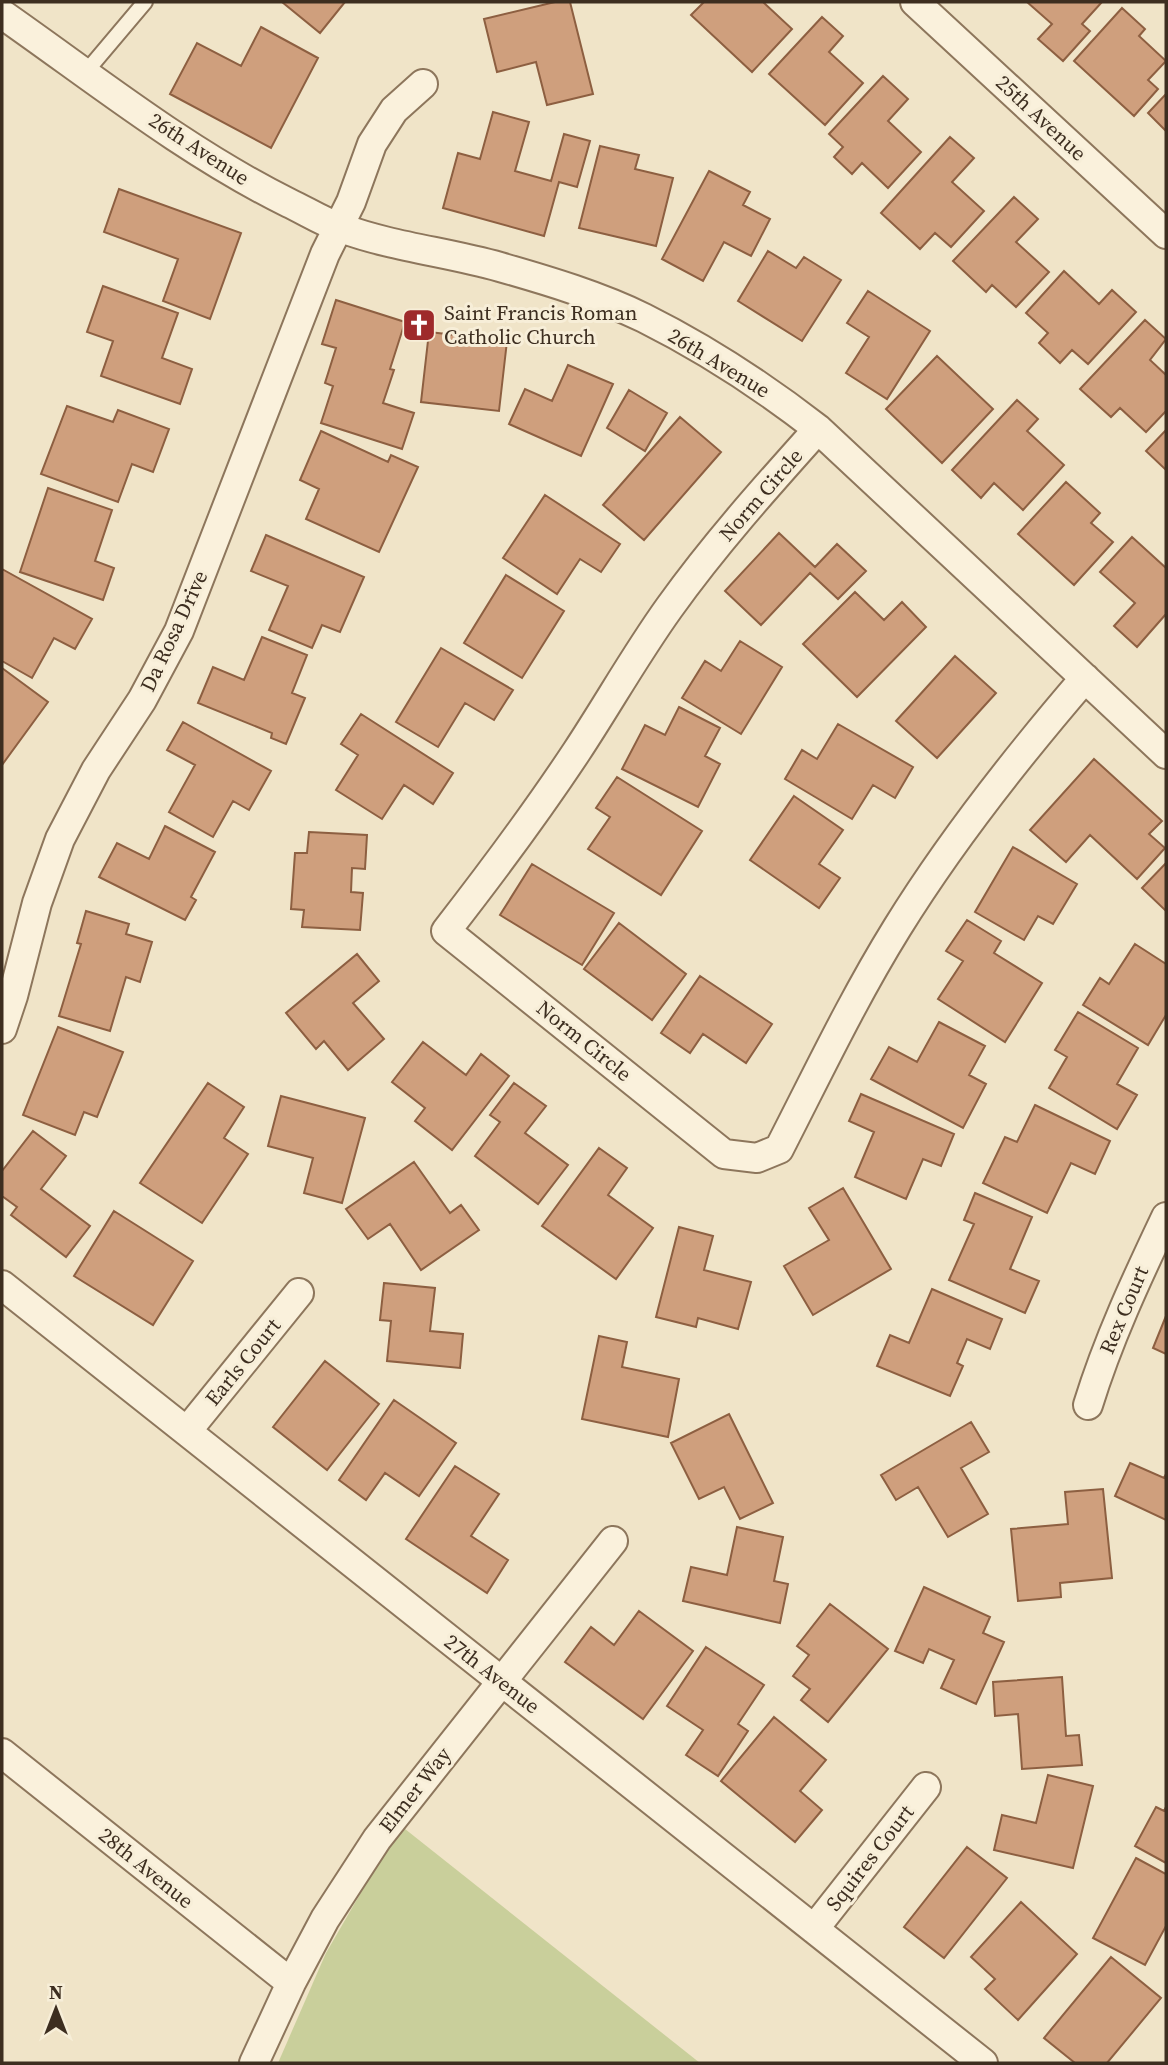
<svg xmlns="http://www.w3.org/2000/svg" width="1168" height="2065" font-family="'Source Serif 4',serif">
  <rect width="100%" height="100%" fill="#f0e4c8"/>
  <path fill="#c9cf9b" d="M 400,1825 L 700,2063 L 278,2063 L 326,1953 Z"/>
  <path fill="#cf9f7d" stroke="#8d5f41" stroke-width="2" d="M 282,2 L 345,2 L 320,33 Z
    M 555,2 L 570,2 L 593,94 L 547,105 L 536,62 L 497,72 L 484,19 Z
    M 704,2 L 763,2 L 792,29 L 752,72 L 691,15 Z
    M 1027,2 L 1102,2 L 1082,24 L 1090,31 L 1063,61 L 1038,39 L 1052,24 Z
    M 1122,8 L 1145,29 L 1139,36 L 1166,61 L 1148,80 L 1158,89 L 1134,116 L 1074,61 Z
    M 822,17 L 843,36 L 829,52 L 863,83 L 825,125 L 769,74 Z
    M 261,27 L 318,58 L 271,148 L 170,94 L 197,43 L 241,66 Z
    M 883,76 L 908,99 L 888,121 L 921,152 L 888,188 L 862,163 L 852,174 L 834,157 L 843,147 L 829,134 Z
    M 1166,94 L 1166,131 L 1148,113 Z
    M 493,112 L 529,122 L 515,171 L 551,181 L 564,134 L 590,141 L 577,187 L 559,182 L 544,236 L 443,208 L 458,153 L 480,159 Z
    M 950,137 L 974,158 L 952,182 L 984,211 L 951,247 L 935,233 L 920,249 L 881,213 Z
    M 600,146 L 639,155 L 635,169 L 673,178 L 656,246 L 579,228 Z
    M 709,171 L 750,192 L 743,205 L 770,219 L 751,256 L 724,242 L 703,281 L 662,259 Z
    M 119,189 L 241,233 L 210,319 L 163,301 L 178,259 L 104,232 Z
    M 1014,197 L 1038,219 L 1016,242 L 1049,272 L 1016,307 L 992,285 L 986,292 L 953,261 Z
    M 768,251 L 796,268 L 804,257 L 841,280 L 802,341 L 738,301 Z
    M 1064,271 L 1099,304 L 1112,290 L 1136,312 L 1088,364 L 1072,350 L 1060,363 L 1039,343 L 1048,333 L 1026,313 Z
    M 103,286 L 178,313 L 162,358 L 192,369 L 180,404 L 101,376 L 113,341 L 87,332 Z
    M 868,291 L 930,331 L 887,399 L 846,373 L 869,337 L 847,323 Z
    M 336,300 L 405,322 L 390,369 L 394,370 L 383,403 L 414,413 L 402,449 L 321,423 L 333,386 L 325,383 L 336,348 L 322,344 Z
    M 1145,320 L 1166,339 L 1150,360 L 1166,375 L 1166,411 L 1146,432 L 1120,408 L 1111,417 L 1080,389 Z
    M 429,332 L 507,341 L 499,411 L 421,402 Z
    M 937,356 L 993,409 L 942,463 L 886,409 Z
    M 568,365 L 613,384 L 581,456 L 509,424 L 525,389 L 552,401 Z
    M 629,390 L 667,413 L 645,451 L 607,428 Z
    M 1017,400 L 1038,419 L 1027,431 L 1064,465 L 1023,510 L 994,483 L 981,498 L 952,470 Z
    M 67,406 L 113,422 L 118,410 L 169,429 L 153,472 L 132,464 L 118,502 L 41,474 Z
    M 680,417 L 721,452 L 644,540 L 603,505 Z
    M 1166,430 L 1166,470 L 1146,451 Z
    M 321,431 L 388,462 L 391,455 L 418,467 L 379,552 L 306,519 L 319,489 L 300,480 Z
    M 1066,482 L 1100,513 L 1091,523 L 1113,542 L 1074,585 L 1018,534 Z
    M 48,488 L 112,510 L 95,561 L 114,568 L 103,600 L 20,572 Z
    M 545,495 L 620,544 L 601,572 L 580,559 L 557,594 L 503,558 Z
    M 779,533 L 815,567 L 837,544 L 866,571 L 838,599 L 810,573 L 761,625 L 725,591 Z
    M 266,535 L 364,577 L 340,632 L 322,625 L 312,648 L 269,630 L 288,586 L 251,571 Z
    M 1132,537 L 1166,568 L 1166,614 L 1137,647 L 1114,626 L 1135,603 L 1100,572 Z
    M 2,569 L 92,619 L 75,649 L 54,638 L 32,678 L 2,661 Z
    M 506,575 L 564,611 L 522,678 L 464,643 Z
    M 855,592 L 884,620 L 902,602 L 926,627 L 857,697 L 803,644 Z
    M 262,637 L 307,655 L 292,693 L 305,698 L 286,744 L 271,738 L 272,733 L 198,703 L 213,667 L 244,680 Z
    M 740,641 L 782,667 L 741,734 L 682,698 L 705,661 L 721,671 Z
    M 441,648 L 513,690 L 494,720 L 465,703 L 438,747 L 396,722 Z
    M 955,656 L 996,693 L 937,758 L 896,721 Z
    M 2,668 L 48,702 L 2,765 Z
    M 679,707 L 720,728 L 705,756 L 720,764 L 698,807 L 622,769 L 645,725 L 665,735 Z
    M 361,714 L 453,773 L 433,804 L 404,785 L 382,819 L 336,790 L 358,755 L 341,744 Z
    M 183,722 L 271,771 L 249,810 L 233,801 L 213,837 L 169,812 L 195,765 L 167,750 Z
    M 838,724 L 913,767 L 895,798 L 873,785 L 852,819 L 785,779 L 802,750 L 817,759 Z
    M 1094,759 L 1162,821 L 1149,834 L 1165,848 L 1137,879 L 1090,835 L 1066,862 L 1030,830 Z
    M 617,777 L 702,831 L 661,895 L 588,849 L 610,817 L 596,808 Z
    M 794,796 L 843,830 L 819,864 L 840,878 L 819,908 L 750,860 Z
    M 165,826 L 215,852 L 191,897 L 196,900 L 185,920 L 99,877 L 117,843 L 149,859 Z
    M 309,832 L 367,835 L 365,869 L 352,868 L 351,892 L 363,893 L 360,930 L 302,927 L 304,910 L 291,909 L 295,853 L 307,853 Z
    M 1013,847 L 1077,884 L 1053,924 L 1038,916 L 1024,940 L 975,912 Z
    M 1166,863 L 1166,911 L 1142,888 Z
    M 532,864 L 614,913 L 582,965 L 500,915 Z
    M 86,911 L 129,924 L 126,934 L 152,942 L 140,982 L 126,977 L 110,1031 L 59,1016 L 81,944 L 77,943 Z
    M 967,920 L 1001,941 L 994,953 L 1042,983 L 1005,1042 L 938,999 L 963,961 L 946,951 Z
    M 619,923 L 686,974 L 652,1020 L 584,969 Z
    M 1135,944 L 1166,964 L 1166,1015 L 1148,1045 L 1083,1005 L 1100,978 L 1109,984 Z
    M 357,954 L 379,981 L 353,1003 L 384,1039 L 348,1070 L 324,1041 L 316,1049 L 286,1013 Z
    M 700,976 L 772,1024 L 746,1063 L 703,1034 L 690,1053 L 661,1033 Z
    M 1078,1012 L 1138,1048 L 1117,1084 L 1137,1095 L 1117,1129 L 1049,1088 L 1067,1057 L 1055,1050 Z
    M 939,1022 L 985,1046 L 969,1075 L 986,1084 L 963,1128 L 871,1079 L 889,1047 L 917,1062 Z
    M 58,1027 L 123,1052 L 97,1117 L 84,1112 L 75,1135 L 23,1115 Z
    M 423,1042 L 466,1075 L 481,1054 L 509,1076 L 452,1150 L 415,1121 L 425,1108 L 392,1082 Z
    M 208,1083 L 244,1107 L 224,1138 L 248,1154 L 202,1223 L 140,1183 Z
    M 514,1083 L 546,1106 L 525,1133 L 568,1165 L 538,1204 L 475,1156 L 500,1122 L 490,1115 Z
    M 861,1094 L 954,1134 L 941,1166 L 923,1159 L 906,1199 L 855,1177 L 874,1132 L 849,1121 Z
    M 281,1096 L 365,1118 L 342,1203 L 304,1193 L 313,1158 L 268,1146 Z
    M 1035,1105 L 1110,1141 L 1095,1174 L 1071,1163 L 1047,1213 L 983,1183 L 1005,1137 L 1017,1142 Z
    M 33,1131 L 66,1156 L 41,1189 L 90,1226 L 66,1257 L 11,1215 L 17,1207 L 2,1196 L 2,1171 Z
    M 599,1148 L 627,1168 L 608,1195 L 653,1228 L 616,1279 L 542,1226 Z
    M 414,1162 L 450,1213 L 461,1205 L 479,1230 L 421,1270 L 390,1224 L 368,1239 L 346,1209 Z
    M 843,1188 L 891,1269 L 813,1315 L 784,1266 L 829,1240 L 809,1208 Z
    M 975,1193 L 1032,1217 L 1010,1269 L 1039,1281 L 1025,1313 L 949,1280 L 974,1224 L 964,1220 Z
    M 114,1211 L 193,1261 L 153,1325 L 74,1276 Z
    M 679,1227 L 713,1236 L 704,1270 L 751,1282 L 738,1329 L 698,1318 L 696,1327 L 656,1317 Z
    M 384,1283 L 435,1288 L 430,1331 L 463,1334 L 460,1368 L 387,1361 L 391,1321 L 380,1320 Z
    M 932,1289 L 1002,1319 L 990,1349 L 967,1339 L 957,1363 L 963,1366 L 950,1396 L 877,1366 L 890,1335 L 909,1343 Z
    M 1166,1316 L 1166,1354 L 1153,1348 Z
    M 599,1336 L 627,1342 L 622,1367 L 679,1379 L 668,1437 L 582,1419 Z
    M 325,1361 L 379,1404 L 327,1470 L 273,1427 Z
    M 394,1400 L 456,1443 L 419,1496 L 385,1473 L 366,1500 L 339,1480 Z
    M 729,1414 L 773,1503 L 740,1519 L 724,1487 L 699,1499 L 671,1443 Z
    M 971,1422 L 989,1452 L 961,1468 L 988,1514 L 948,1537 L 918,1487 L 896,1500 L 881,1475 Z
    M 1130,1463 L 1164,1478 L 1166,1474 L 1166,1520 L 1115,1496 Z
    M 455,1466 L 499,1494 L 471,1536 L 508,1560 L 487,1593 L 406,1539 Z
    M 1103,1489 L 1112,1578 L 1060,1583 L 1061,1597 L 1018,1601 L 1011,1529 L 1068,1524 L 1065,1492 Z
    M 737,1527 L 783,1537 L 774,1581 L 788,1584 L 780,1623 L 683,1601 L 691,1567 L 727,1575 Z
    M 924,1587 L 990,1617 L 983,1633 L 1004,1642 L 976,1704 L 941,1688 L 954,1660 L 929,1649 L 923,1663 L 895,1651 Z
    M 830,1604 L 888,1649 L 828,1722 L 801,1700 L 810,1689 L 793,1676 L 809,1655 L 797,1646 Z
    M 639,1611 L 693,1651 L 643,1719 L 565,1662 L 591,1627 L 614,1645 Z
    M 706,1647 L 764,1685 L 738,1724 L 748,1731 L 718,1776 L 686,1755 L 703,1730 L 667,1706 Z
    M 1062,1677 L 1066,1736 L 1079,1735 L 1082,1765 L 1022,1769 L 1018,1714 L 995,1716 L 993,1682 Z
    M 774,1717 L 826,1760 L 800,1791 L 822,1810 L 795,1842 L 721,1781 Z
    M 1048,1775 L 1093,1786 L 1073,1868 L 994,1850 L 1002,1815 L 1036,1823 Z
    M 1156,1807 L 1164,1811 L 1166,1807 L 1166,1863 L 1135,1846 Z
    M 967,1847 L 1007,1878 L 944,1958 L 904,1927 Z
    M 1136,1858 L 1166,1874 L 1166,1926 L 1145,1965 L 1093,1938 Z
    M 1021,1902 L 1077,1954 L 1018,2020 L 985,1989 L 995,1979 L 971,1957 Z
    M 1111,1957 L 1161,1998 L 1107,2063 L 1075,2063 L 1044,2038 Z"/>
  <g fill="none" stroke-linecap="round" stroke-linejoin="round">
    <g stroke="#8d765c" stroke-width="18">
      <path id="service" d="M 85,73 L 145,2"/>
    </g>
    <g stroke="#8d765c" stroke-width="32">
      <path id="minor" d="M 915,2 L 1166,234
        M 2,14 C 95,79 186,152 289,203 C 306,211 323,222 341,228 C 393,247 447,252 500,267 C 549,281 599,296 644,318 C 706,349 764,387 818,429 L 1166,754
        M 818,429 C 766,487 714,545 669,608 C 636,654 608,704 577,751 C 536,813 492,872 446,931 L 724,1154 L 757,1158 L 779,1149 C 817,1075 853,999 897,928 C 952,839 1017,757 1085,678
        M 2,1029 L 13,996 L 37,903 L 60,839 L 96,770 L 142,700 L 179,631 L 325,254 L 351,202 L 372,144 L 394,110 L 423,84
        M 2,1285 L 983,2063
        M 1088,1405 C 1108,1340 1137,1278 1166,1217
        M 187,1431 L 299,1293
        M 2,1753 L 291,1983
        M 814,1929 L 926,1787
        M 254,2063 L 291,1983 L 325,1919 L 377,1839 L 613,1541"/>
    </g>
    <use href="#service" stroke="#faf1dc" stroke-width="14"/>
    <use href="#minor" stroke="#faf1dc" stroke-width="28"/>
  </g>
  <defs>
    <g id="church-square" transform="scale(1.75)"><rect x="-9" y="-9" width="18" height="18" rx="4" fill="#9e2a2b" stroke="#f7eed8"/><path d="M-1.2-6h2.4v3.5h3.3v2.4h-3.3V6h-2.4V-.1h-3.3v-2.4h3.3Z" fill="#fff"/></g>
  </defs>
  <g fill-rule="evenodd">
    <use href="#church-square" x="419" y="325"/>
  </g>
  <g text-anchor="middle" stroke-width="6" stroke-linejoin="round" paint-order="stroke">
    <g font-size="21" fill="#3d2e20" stroke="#f7eed8">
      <text transform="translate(1041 118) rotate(43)" y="7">25th Avenue</text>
      <text transform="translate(199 149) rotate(33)" y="7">26th Avenue</text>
      <text transform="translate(719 363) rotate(31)" y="7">26th Avenue</text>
      <text transform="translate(761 495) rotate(-49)" y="7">Norm Circle</text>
      <text transform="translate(174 631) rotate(-65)" y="7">Da Rosa Drive</text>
      <text transform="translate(584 1041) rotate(39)" y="7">Norm Circle</text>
      <text transform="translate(1124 1310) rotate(-67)" y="7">Rex Court</text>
      <text transform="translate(243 1362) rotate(-51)" y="7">Earls Court</text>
      <text transform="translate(492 1674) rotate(38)" y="7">27th Avenue</text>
      <text transform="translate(415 1790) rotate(-52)" y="7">Elmer Way</text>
      <text transform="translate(870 1858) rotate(-52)" y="7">Squires Court</text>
      <text transform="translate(146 1868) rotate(39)" y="7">28th Avenue</text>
    </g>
    <g font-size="21" fill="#3d2e20" stroke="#f7eed8" text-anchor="start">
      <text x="444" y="320">Saint Francis Roman<tspan x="444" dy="24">Catholic Church</tspan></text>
    </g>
  </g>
  <rect width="1168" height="2065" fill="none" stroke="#3d2e20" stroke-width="7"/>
  <g transform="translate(56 2009)" stroke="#f7eed8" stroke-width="5" paint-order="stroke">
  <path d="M0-5L12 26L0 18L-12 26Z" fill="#3d2e20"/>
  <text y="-10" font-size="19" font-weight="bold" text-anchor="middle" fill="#3d2e20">N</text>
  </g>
</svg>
